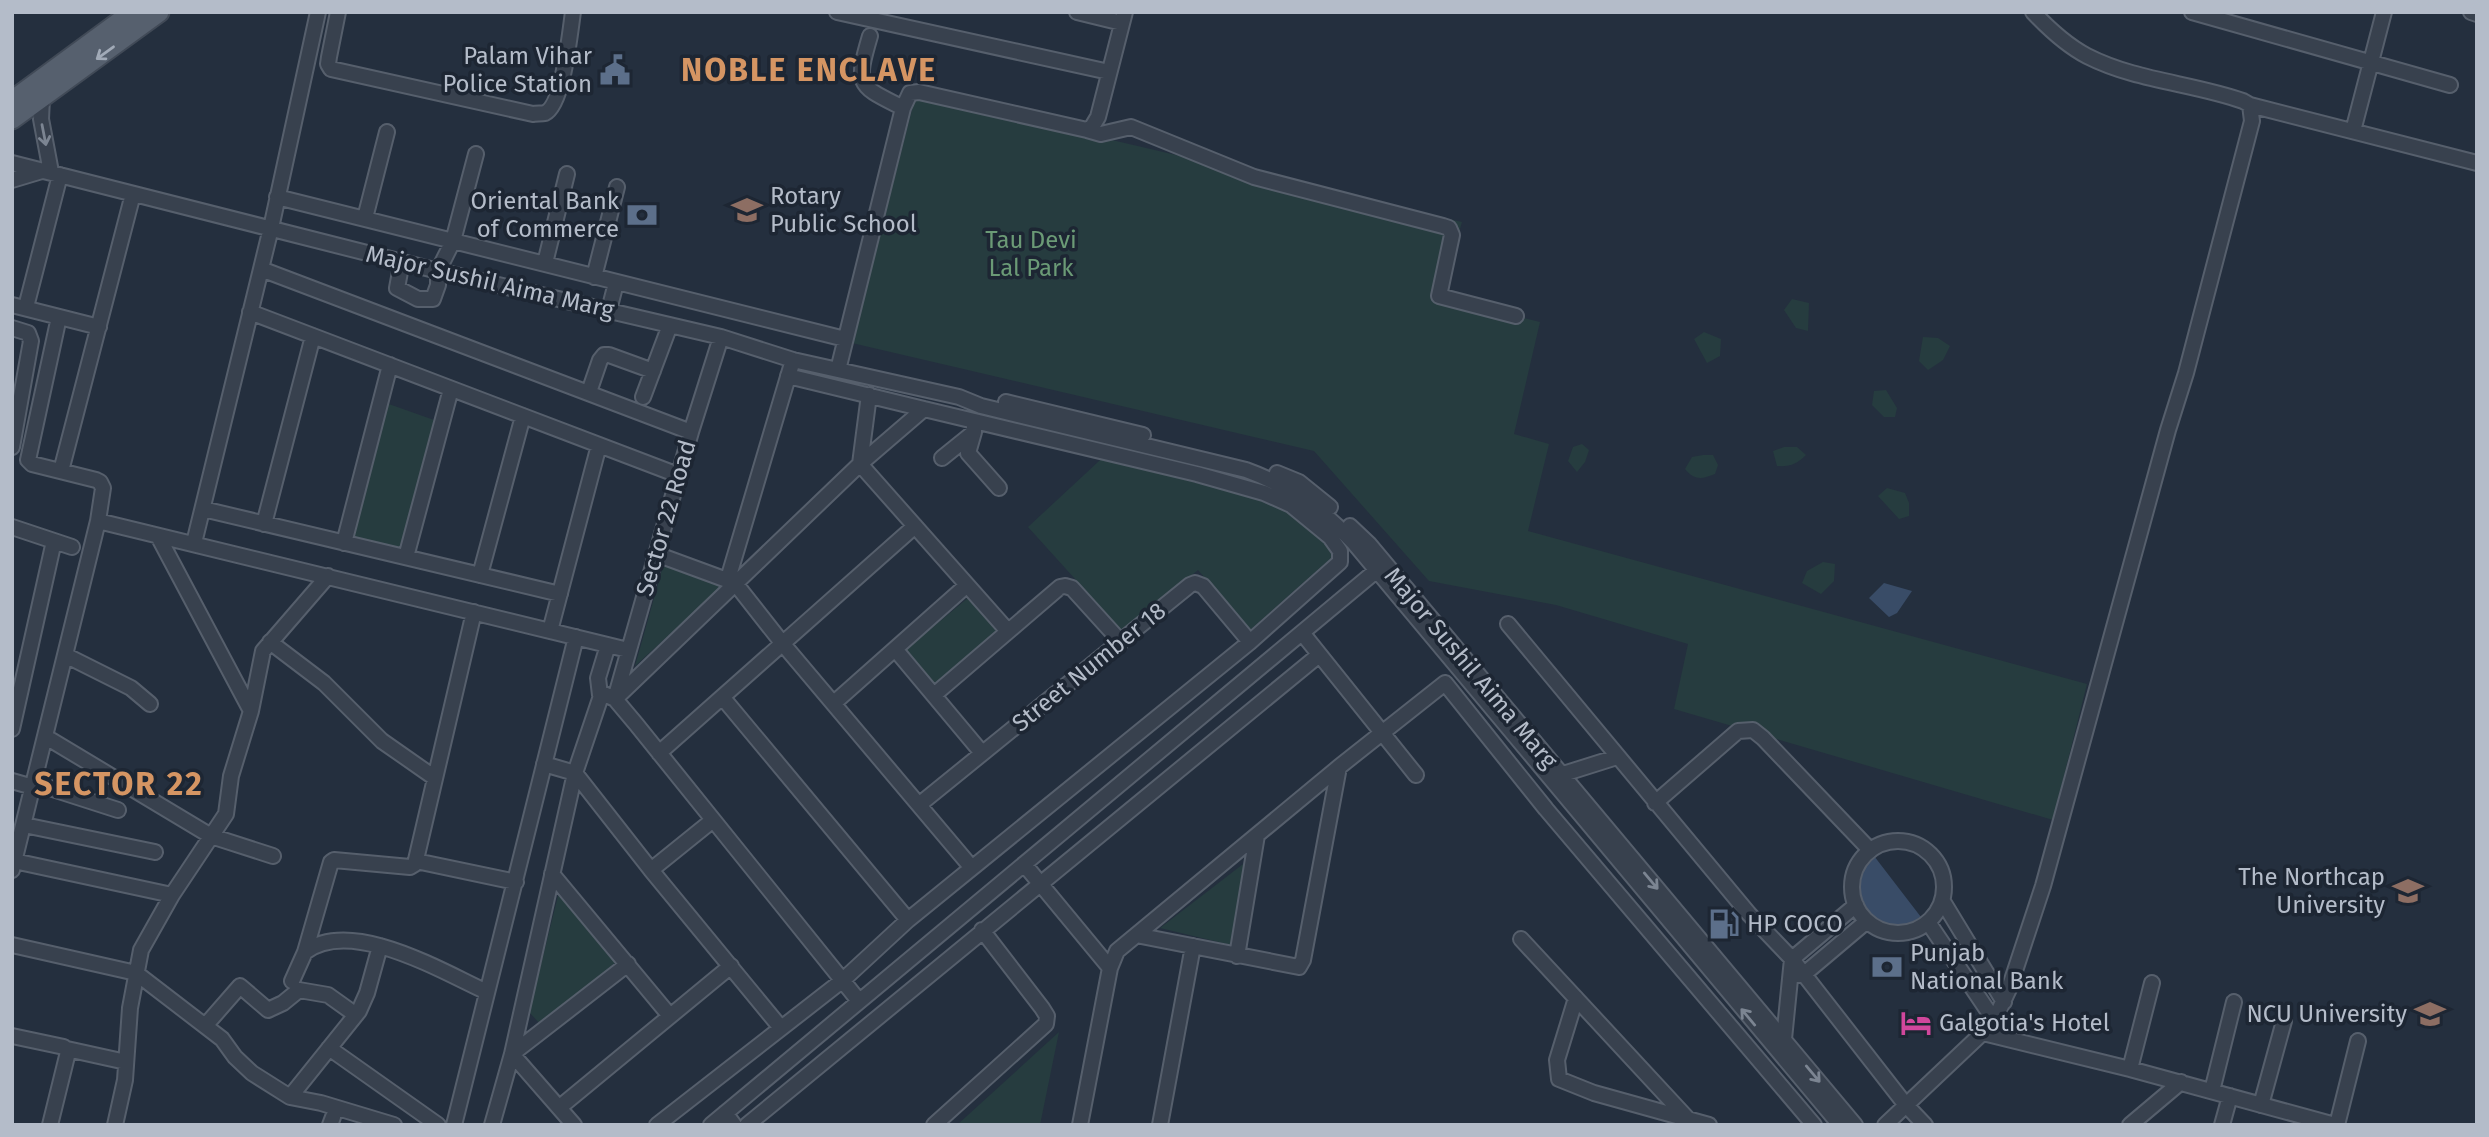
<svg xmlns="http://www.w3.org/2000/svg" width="2489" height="1137" font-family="'Fira Sans',sans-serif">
  <rect width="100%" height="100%" fill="#242f3e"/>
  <path fill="#263c3f" d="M 916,94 L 1462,222 L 1440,297 L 1540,322 L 1514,434 L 1549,444 L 1528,531 L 2087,684 L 2053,820 L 1674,709 L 1688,644 L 1556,605 L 1429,581 L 1314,451 L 852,343 Z
    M 1792,299 L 1809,303 L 1808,331 L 1796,328 L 1784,310 Z
    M 1704,332 L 1721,339 L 1720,356 L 1707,363 L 1694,339 Z
    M 1923,337 L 1938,338 L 1950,346 L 1943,360 L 1928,370 L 1919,361 Z
    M 1886,390 L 1897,408 L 1895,417 L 1884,417 L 1872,405 L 1874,391 Z
    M 386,403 L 434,420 L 400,549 L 351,536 Z
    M 1582,444 L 1589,450 L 1585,462 L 1577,472 L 1568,461 L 1573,447 Z
    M 1784,447 L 1797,447 L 1806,455 C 1797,464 1790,467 1777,466 L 1773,451 Z
    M 1112,449 L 1291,505 L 1347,544 L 1250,630 L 1198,570 L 1123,632 L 1028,527 Z
    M 1703,455 L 1713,455 L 1718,465 L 1715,474 C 1702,479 1695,481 1685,469 L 1692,457 Z
    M 1887,488 L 1905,493 L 1909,503 L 1909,516 L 1899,519 L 1878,496 Z
    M 1823,562 L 1835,564 L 1834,581 L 1821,594 L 1802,583 L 1807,571 Z
    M 663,566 L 726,583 L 635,666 Z
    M 969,597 L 999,633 L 934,688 L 903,652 Z
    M 1247,861 L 1231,945 L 1160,928 Z
    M 559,892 L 618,960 L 542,1026 L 529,1012 Z
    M 1059,1032 L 1040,1125 L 957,1125 Z"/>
  <path fill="#394c67" d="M 1884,583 L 1912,591 L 1897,613 L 1889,617 L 1869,598 Z
    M 1871,852 L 1924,921 C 1920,923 1914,927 1909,929 C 1876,938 1850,899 1858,869 C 1860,863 1868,857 1871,852 Z"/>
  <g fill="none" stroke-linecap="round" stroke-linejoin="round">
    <g stroke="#565f6c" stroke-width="18">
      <path id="minor" d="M 338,12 L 329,57 L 328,64 L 331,69 L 533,114 C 537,113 541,114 545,113 C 563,105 570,32 573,12
        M 837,12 L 1109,72
        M 1077,12 L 1122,23
        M 2192,12 L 2450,85
        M 2471,12 L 2477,14
        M 870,36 C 855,87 858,85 903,108
        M 42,98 L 41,119 L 51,172
        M 2250,105 L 2477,163
        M 1087,130 L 1101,134 L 1131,127 L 1254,177 L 1443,226 L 1449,228 L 1452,235 L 1439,296 L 1516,316
        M 2353,131 L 2384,12
        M 12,163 L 438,271 L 721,337 L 793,360 L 959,397 L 981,406 L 1246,470 C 1290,486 1322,509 1354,543 L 1840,1125
        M 12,180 L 42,171
        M 277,197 L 845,339
        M 365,218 L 387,132
        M 402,261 L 397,288 L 418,299 L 433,299 L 438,285 L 438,271 L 453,241 L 476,154
        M 545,263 L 567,174
        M 261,269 L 691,432
        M 594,277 L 617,187
        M 12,305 L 99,327
        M 26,307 L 60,175
        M 609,310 L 616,283
        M 250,312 L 678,475
        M 12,328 L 28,333 L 31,341 L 12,447
        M 838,370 L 903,108 L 910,93 L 919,92 L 1087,130 L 1092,127 L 1098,117 L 1125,12
        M 788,376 L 924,409
        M 589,392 L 600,360 L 604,355 L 609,355 L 653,371
        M 869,395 L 860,464 L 1007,630
        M 643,397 L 670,325
        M 1006,402 L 1143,435
        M 974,421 L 974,432 L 968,453 L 999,488
        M 942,458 L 973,433
        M 61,471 L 133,194
        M 1277,473 L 1299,482 L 1330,507
        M 203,509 L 560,594
        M 98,521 L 628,650
        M 264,524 L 313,336
        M 1350,526 L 1369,544 L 1855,1125
        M 12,527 L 72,547
        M 158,536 L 251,711
        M 194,543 L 271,228 L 318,12
        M 344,543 L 390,365
        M 656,554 L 735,583 L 783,644 L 972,868
        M 406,557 L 451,389
        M 480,575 L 523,416
        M 728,579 L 793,360
        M 1508,624 L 1749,914 L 1792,959 L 1905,1104 L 1925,1125
        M 550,631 L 599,445
        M 1303,634 L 1416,775
        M 270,642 L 324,683 L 382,741 L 435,778
        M 895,649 L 982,753
        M 65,655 L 131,688 L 150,704
        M 600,695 L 598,678 L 608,645
        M 934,695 L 1060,587 L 1065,586 L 1072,588 L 1121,642
        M 723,698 L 908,920
        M 615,699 L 860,464 L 924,409 L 1197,474 L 1264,493 L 1291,505 L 1330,537 L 1340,551 L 1340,562 L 1250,642 L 908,920 L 843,980 L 657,1125
        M 615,699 L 691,432 L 721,337
        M 834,703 L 967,585
        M 12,729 L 54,541
        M 46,737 L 211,836 L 273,856
        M 659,753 L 915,526
        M 544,764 L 575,773 L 651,870 L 781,1028
        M 1560,775 L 1617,757
        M 12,781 L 33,787
        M 34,783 L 118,810
        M 1655,803 L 1738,731 L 1753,730 L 1763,738 L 1870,850
        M 920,804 L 1190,585 L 1195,583 L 1203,586 L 1250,642
        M 24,825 L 155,852
        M1852 887a46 46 0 1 1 92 0a46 46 0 1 1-92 0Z
        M 14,861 L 172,895
        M 416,861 L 516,882
        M 1024,864 L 1110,968
        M 12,870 L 98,521 L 103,488 L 100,482 L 96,480 L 32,464 L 28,460 L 59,317
        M 651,870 L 713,820
        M 552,874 L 670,1016
        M 1942,900 L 2004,1002
        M 1928,922 L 1994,1020
        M 1136,935 L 1299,967 L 1303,960 L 1339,767
        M 1521,939 L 1687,1118
        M 12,945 L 136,973 L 222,1039 L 235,1057 L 252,1073 L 290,1097 L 359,1011 L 367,993 L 380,946
        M 305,952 C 351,917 441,971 487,992
        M 1237,956 L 1257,835
        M 1796,975 L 1803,975 L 1867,921
        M 292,981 L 305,952 L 331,862 L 334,860 L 410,867 L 415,864 L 474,612
        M 1576,998 L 1557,1060 L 1559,1079 L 1594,1093 L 1709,1125
        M 205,1026 L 240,986 L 268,1010 L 283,1003 L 299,990 L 328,995 L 356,1015
        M 1983,1033 L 2130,1069 L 2335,1125
        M 12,1036 L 64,1047 L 68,1052 L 50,1125
        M 1784,1039 L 1792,959 L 1856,905
        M 329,1048 L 438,1125
        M 67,1049 L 126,1062
        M 2130,1069 L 2152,983
        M 2212,1091 L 2234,1002
        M 290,1097 L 321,1103 L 394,1125
        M 2261,1105 L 2284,1021
        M 560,1107 L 731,966
        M 725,1113 L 734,1125
        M 115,1125 L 125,1080 L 130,1008 L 141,950 L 172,895 L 226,814 L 231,776 L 251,711 L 263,651 L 328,576
        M 330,1125 L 333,1117
        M 454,1125 L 576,637
        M 492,1125 L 512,1054 L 575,773 L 602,693 L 615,699 L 636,724 L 859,1001
        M 574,1125 L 512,1054 L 628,964
        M 711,1125 L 1383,565
        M 747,1125 L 1319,655
        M 934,1125 L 1046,1024 L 1047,1016 L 1042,1008 L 982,930
        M 1080,1125 L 1110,968 L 1117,951 L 1339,767 L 1445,683 L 1546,809 L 1814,1125
        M 1160,1125 L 1193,946
        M 1885,1125 L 1993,1023 L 2009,989 L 2043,886 L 2168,430 L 2186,373 L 2252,121 L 2250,105 L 2243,101 C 2192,83 2136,81 2087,56 C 2066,45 2049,29 2033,12
        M 2130,1125 L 2181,1082
        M 2222,1125 L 2230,1096
        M 2337,1125 L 2358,1041"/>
    </g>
    <g stroke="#414a57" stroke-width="23">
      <path id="major" d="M 12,101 L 133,12
        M 12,119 L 159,12"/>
    </g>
    <use href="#minor" stroke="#38414e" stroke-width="14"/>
    <use href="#major" stroke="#56606e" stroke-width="19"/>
  </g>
  <defs><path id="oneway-shaft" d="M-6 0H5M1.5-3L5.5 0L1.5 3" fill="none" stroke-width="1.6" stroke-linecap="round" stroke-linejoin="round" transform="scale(1.75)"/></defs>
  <use stroke="#a1aab7" href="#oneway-shaft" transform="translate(105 53) rotate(144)"/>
  <g stroke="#7c8592">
    <use href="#oneway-shaft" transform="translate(44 135) rotate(79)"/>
    <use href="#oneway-shaft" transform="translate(1651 881) rotate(50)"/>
    <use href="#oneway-shaft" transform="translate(1748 1017) rotate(-130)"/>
    <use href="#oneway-shaft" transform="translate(1813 1074) rotate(50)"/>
  </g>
  <defs>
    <g id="civic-bare" transform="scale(2.415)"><path d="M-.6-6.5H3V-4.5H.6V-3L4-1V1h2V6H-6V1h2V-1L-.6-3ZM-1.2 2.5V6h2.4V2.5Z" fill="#5c6f8a" stroke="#1d2633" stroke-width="2.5" paint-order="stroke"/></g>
    <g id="school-bare" transform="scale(2.415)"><path d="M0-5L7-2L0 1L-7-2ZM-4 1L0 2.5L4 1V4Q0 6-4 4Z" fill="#8d6e63" stroke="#1d2633" stroke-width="2.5" paint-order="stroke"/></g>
    <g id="bank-bare" transform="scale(2.415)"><path d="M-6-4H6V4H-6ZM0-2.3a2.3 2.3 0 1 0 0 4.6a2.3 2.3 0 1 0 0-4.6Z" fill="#5c6f8a" stroke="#1d2633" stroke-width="2.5" paint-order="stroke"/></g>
    <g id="university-bare" transform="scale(2.415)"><path d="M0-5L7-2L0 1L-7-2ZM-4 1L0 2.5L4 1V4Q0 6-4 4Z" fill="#8d6e63" stroke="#1d2633" stroke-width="2.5" paint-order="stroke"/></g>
    <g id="fuel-bare" transform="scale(2.415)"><path d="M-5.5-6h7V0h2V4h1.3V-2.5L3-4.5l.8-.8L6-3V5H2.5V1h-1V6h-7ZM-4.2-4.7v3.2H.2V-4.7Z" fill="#5c6f8a" stroke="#1d2633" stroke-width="2.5" paint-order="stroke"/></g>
    <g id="hotel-bare" transform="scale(2.415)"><path d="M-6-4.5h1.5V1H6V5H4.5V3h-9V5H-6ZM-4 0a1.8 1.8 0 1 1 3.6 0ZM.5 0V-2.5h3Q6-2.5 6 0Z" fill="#d1479c" stroke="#1d2633" stroke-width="2.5" paint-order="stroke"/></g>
  </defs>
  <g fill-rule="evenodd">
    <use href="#civic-bare" x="615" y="70"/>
    <use href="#school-bare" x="747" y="210"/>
    <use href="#bank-bare" x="642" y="215"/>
    <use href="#university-bare" x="2408" y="891"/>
    <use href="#fuel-bare" x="1724" y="924"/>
    <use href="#bank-bare" x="1887" y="967"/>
    <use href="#university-bare" x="2430" y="1014"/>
    <use href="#hotel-bare" x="1916" y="1023"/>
  </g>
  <g text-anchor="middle" stroke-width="7" stroke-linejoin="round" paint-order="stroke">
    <g font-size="24" fill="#b4bcc9" stroke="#1d2633" text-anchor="end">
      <text x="592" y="64">Palam Vihar<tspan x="592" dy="28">Police Station</tspan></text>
      <text x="770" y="204" text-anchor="start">Rotary<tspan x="770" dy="28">Public School</tspan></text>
      <text x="619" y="209">Oriental Bank<tspan x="619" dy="28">of Commerce</tspan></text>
      <text x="2385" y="885">The Northcap<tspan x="2385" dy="28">University</tspan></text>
      <text x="1747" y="932" text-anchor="start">HP COCO</text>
      <text x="1910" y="961" text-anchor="start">Punjab<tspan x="1910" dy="28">National Bank</tspan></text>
      <text x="2407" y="1022">NCU University</text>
      <text x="1939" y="1031" text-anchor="start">Galgotia's Hotel</text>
    </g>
    <g font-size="24" fill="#6b9a76" stroke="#1d2633">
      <text x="1031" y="248">Tau Devi<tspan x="1031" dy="28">Lal Park</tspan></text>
    </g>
    <g font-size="24" fill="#b4bcc9" stroke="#1d2633">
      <text transform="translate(490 282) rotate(13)" y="8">Major Sushil Aima Marg</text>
      <text transform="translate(666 518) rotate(-74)" y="8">Sector 22 Road</text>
      <text transform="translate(1089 667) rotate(-39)" y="8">Street Number 18</text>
      <text transform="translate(1471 668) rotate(50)" y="8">Major Sushil Aima Marg</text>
    </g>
    <g font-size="32" font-weight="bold" letter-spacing="2" fill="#d59563" stroke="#1d2633">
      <text x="809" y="81">NOBLE ENCLAVE</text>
      <text x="119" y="795">SECTOR 22</text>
    </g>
  </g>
  <rect width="2489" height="1137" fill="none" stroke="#b4bcc9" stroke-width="28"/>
</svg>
